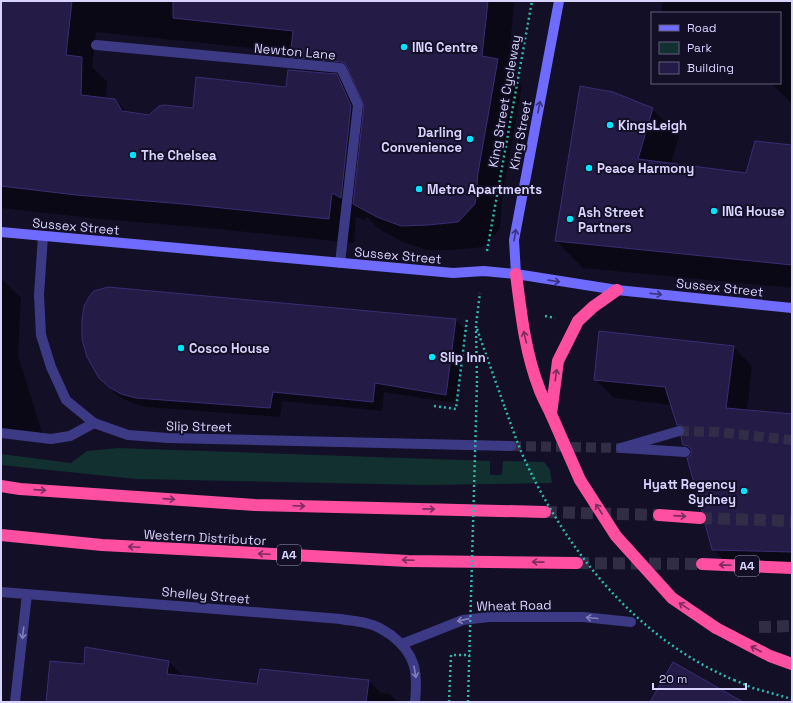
<svg xmlns="http://www.w3.org/2000/svg" width="793" height="703" font-family="'Space Grotesk',sans-serif">
  <rect width="100%" height="100%" fill="#130f26"/>
  <path fill="#12302f" d="M 118,448 L 490,461 L 490,475 L 502,475 L 503,461 L 544,462 L 550,470 L 552,483 L 427,485 L 136,479 L 1,465 L 1,454 L 71,463 L 87,451 Z"/>
  <path fill="#0007" fill-rule="evenodd" d="M 1,1 L 514,1 L 508,71 L 522,85 L 502,198 L 500,229 L 483,247 L 453,250 L 427,250 L 403,242 L 379,229 L 366,216 L 365,221 L 356,216 L 354,243 L 208,228 L 101,219 L 1,208 ZM 96,32 L 291,52 L 291,56 L 307,72 L 287,88 L 194,109 L 149,116 L 128,113 L 115,100 L 106,99 L 107,82 L 92,67 ZM 345,84 L 357,85 L 365,102 L 364,107 L 361,100 Z
    M 663,1 L 792,1 L 792,104 L 771,83 L 780,83 L 780,13 L 661,13 Z
    M 652,109 L 679,136 L 671,164 L 747,174 L 792,146 L 792,288 L 583,268 L 556,241 Z
    M 1,278 L 21,298 L 18,356 L 45,442 L 1,437 Z
    M 456,320 L 465,330 L 455,403 L 384,392 L 382,411 L 282,401 L 280,417 L 146,407 L 132,403 L 120,397 L 109,387 Z
    M 733,347 L 752,366 L 747,411 L 792,415 L 792,570 L 732,568 L 713,549 L 708,515 L 692,456 L 692,452 L 684,445 L 686,433 L 678,424 L 671,405 L 614,398 L 595,379 Z
    M 169,662 L 184,677 L 257,685 L 369,681 L 381,693 L 390,694 L 398,702 L 47,702 L 84,665 Z"/>
  <path fill="#241b47" stroke="#3b2d73" d="M 1,1 L 72,1 L 66,55 L 82,57 L 81,95 L 115,99 L 122,111 L 149,115 L 159,106 L 164,105 L 193,108 L 196,77 L 286,87 L 288,70 L 337,74 L 351,106 L 341,198 L 332,193 L 329,219 L 183,204 L 76,195 L 1,186 Z
    M 173,1 L 488,1 L 482,56 L 498,59 L 478,173 L 475,204 L 458,222 L 428,225 L 401,226 L 377,217 L 353,204 L 364,105 L 345,63 L 342,62 L 290,57 L 293,31 L 173,18 Z
    M 580,86 L 613,92 L 653,108 L 638,159 L 746,173 L 755,141 L 792,145 L 792,265 L 555,241 Z
    M 108,287 L 456,319 L 446,395 L 375,383 L 373,402 L 273,392 L 270,408 L 136,398 L 121,394 L 109,387 L 99,378 L 87,357 L 82,339 L 82,320 L 84,306 L 89,297 L 94,291 Z
    M 599,331 L 734,346 L 726,408 L 792,414 L 792,552 L 712,550 L 705,523 L 707,519 L 707,515 L 702,511 L 687,458 L 691,455 L 691,449 L 688,446 L 683,445 L 681,437 L 685,433 L 685,429 L 681,425 L 677,425 L 665,387 L 594,380 Z
    M 85,647 L 169,661 L 167,674 L 257,684 L 260,669 L 369,680 L 366,702 L 46,702 L 50,661 L 84,664 Z
    M 673,662 L 743,702 L 650,702 Z"/>
  <g fill="none" stroke-linecap="round" stroke-linejoin="round">
    <path stroke="#312d47" stroke-width="10" stroke-dasharray="10 5" stroke-linecap="butt" d="M 679,431 L 717,432 L 792,440
      M 511,446 L 621,448"/>
    <path stroke="#312d47" stroke-width="12" stroke-dasharray="12 6" stroke-linecap="butt" d="M 545,512 L 659,515
      M 700,518 L 792,521
      M 577,563 L 702,564
      M 759,627 L 792,626"/>
    <path stroke="#2fb8b0" stroke-width="2.5" stroke-dasharray="2 3" stroke-linecap="butt" d="M 487,251 L 532,1
      M 545,316 L 555,318
      M 477,329 L 505,408
      M 477,383 L 476,325 L 480,293
      M 434,406 L 456,409 L 467,319
      M 734,680 L 753,688 L 792,699
      M 449,702 L 451,655 L 470,655"/>
    <path stroke="#3d3a85" stroke-width="10" d="M 96,45 L 341,68 L 358,105 L 340,263
      M 1,433 L 51,439 L 70,436 L 94,423
      M 623,448 L 685,452
      M 402,644 L 463,620 L 489,617 L 583,617 L 631,622"/>
    <path stroke="#3d3a85" stroke-width="10" d="M 43,236 L 39,295 L 41,335 L 51,367 L 66,400 L 94,423 L 128,435 L 168,438 L 511,446
      M 621,448 L 679,431
      M 1,592 L 341,619 C 350,621 360,621 369,624 C 376,625 385,631 391,635 C 416,654 418,672 415,702
      M 15,702 L 27,594"/>
    <path stroke="#6f6bff" stroke-width="10" d="M 1,232 L 453,273 L 484,271 L 516,274 L 617,290 L 792,308
      M 516,274 L 514,240 L 559,1"/>
    <path stroke="#ff4fa3" stroke-width="12" d="M 516,274 C 521,313 525,352 539,388 C 542,397 547,405 551,414
      M 551,414 L 558,361 L 578,321 L 593,307 L 617,290
      M 1,486 L 20,489 L 255,505 L 545,512
      M 659,515 L 700,518
      M 1,535 L 102,545 L 408,561 L 577,563
      M 702,564 L 792,568
      M 716,628 L 770,656 L 792,664"/>
    <path stroke="#2fb8b0" stroke-width="2.5" stroke-dasharray="2 3" stroke-linecap="butt" d="M 505,408 C 511,424 516,440 523,456 C 566,551 637,639 734,680
      M 468,702 L 477,383"/>
    <path stroke="#ff4fa3" stroke-width="12" d="M 551,414 L 580,480 L 616,536 L 672,598 L 716,628"/>
  </g>
  <defs><path id="oneway-shaft" d="M-6 0H5M1.5-3L5.5 0L1.5 3" fill="none" stroke-width="1.6" stroke-linecap="round" stroke-linejoin="round"/></defs>
  <g stroke="#38347d">
    <use href="#oneway-shaft" transform="translate(539 107) rotate(-79)"/>
    <use href="#oneway-shaft" transform="translate(515 235) rotate(-81)"/>
    <use href="#oneway-shaft" transform="translate(554 281) rotate(8)"/>
    <use href="#oneway-shaft" transform="translate(656 294) rotate(6)"/>
  </g>
  <g stroke="#7d2c5e">
    <use href="#oneway-shaft" transform="translate(525 337) rotate(-103)"/>
    <use href="#oneway-shaft" transform="translate(556 375) rotate(-82)"/>
    <use href="#oneway-shaft" transform="translate(40 490) rotate(4)"/>
    <use href="#oneway-shaft" transform="translate(169 499) rotate(4)"/>
    <use href="#oneway-shaft" transform="translate(299 506) rotate(2)"/>
    <use href="#oneway-shaft" transform="translate(429 509) rotate(1)"/>
    <use href="#oneway-shaft" transform="translate(599 509) rotate(-123)"/>
    <use href="#oneway-shaft" transform="translate(680 516) rotate(4)"/>
    <use href="#oneway-shaft" transform="translate(134 547) rotate(-177)"/>
    <use href="#oneway-shaft" transform="translate(264 554) rotate(-177)"/>
    <use href="#oneway-shaft" transform="translate(408 560) rotate(-178)"/>
    <use href="#oneway-shaft" transform="translate(538 562) rotate(-179)"/>
    <use href="#oneway-shaft" transform="translate(725 565) rotate(-178)"/>
    <use href="#oneway-shaft" transform="translate(684 606) rotate(-146)"/>
    <use href="#oneway-shaft" transform="translate(756 649) rotate(-153)"/>
  </g>
  <g stroke="#837fbc">
    <use href="#oneway-shaft" transform="translate(592 618) rotate(-175)"/>
    <use href="#oneway-shaft" transform="translate(463 620) rotate(167)"/>
    <use href="#oneway-shaft" transform="translate(23 633) rotate(97)"/>
    <use href="#oneway-shaft" transform="translate(415 672) rotate(80)"/>
  </g>
  <g fill="#00e5ff" stroke="#130f26" stroke-width="1.5">
    <circle cx="404" cy="47" r="4"/>
    <circle cx="610" cy="125" r="4"/>
    <circle cx="470" cy="139" r="4"/>
    <circle cx="133" cy="155" r="4"/>
    <circle cx="589" cy="168" r="4"/>
    <circle cx="419" cy="189" r="4"/>
    <circle cx="714" cy="211" r="4"/>
    <circle cx="570" cy="219" r="4"/>
    <circle cx="181" cy="348" r="4"/>
    <circle cx="432" cy="357" r="4"/>
    <circle cx="744" cy="491" r="4"/>
  </g>
  <g text-anchor="middle" stroke-width="4" stroke-linejoin="round" paint-order="stroke">
    <g fill="#130f26" stroke="#9e99be" stroke-width="1">
      <rect x="277" y="545" width="24" height="20" rx="3"/>
      <rect x="735" y="556" width="24" height="20" rx="3"/>
    </g>
    <g font-size="12" font-weight="bold" fill="#d9d4ff">
      <text x="289" y="559">A4</text>
      <text x="747" y="570">A4</text>
    </g>
    <g font-size="13" font-weight="bold" fill="#d9d4ff" stroke="#130f26" text-anchor="start">
      <text x="412" y="52">ING Centre</text>
      <text x="618" y="130">KingsLeigh</text>
      <text x="462" y="137" text-anchor="end">Darling<tspan x="462" dy="15">Convenience</tspan></text>
      <text x="141" y="160">The Chelsea</text>
      <text x="597" y="173">Peace Harmony</text>
      <text x="427" y="194">Metro Apartments</text>
      <text x="722" y="216">ING House</text>
      <text x="578" y="217">Ash Street<tspan x="578" dy="15">Partners</tspan></text>
      <text x="189" y="353">Cosco House</text>
      <text x="440" y="362">Slip Inn</text>
      <text x="736" y="489" text-anchor="end">Hyatt Regency<tspan x="736" dy="15">Sydney</tspan></text>
    </g>
    <g font-size="13" fill="#d9d4ff" stroke="#130f26">
      <text transform="translate(295 51) rotate(5)" y="5">Newton Lane</text>
      <text transform="translate(504 101) rotate(-80)" y="5">King Street Cycleway</text>
      <text transform="translate(520 135) rotate(-79)" y="5">King Street</text>
      <text transform="translate(76 226) rotate(5)" y="5">Sussex Street</text>
      <text transform="translate(398 255) rotate(5)" y="5">Sussex Street</text>
      <text transform="translate(720 287) rotate(6)" y="5">Sussex Street</text>
      <text transform="translate(199 426) rotate(1)" y="5">Slip Street</text>
      <text transform="translate(205 537) rotate(3)" y="5">Western Distributor</text>
      <text transform="translate(206 595) rotate(5)" y="5">Shelley Street</text>
      <text transform="translate(514 605) rotate(-1)" y="5">Wheat Road</text>
    </g>
  </g>
  <rect width="793" height="703" fill="none" stroke="#d9d4ff" stroke-width="4"/>
  <rect x="651" y="12" width="130" height="72" fill="#130f26" stroke="#625e7d"/>
  <rect x="659" y="25" width="20" height="6" fill="#6f6bff" stroke="#625e7d"/>
  <text x="687" y="32" font-size="12" fill="#d9d4ff">Road</text>
  <rect x="659" y="42" width="20" height="12" fill="#12302f" stroke="#625e7d"/>
  <text x="687" y="52" font-size="12" fill="#d9d4ff">Park</text>
  <rect x="659" y="62" width="20" height="12" fill="#241b47" stroke="#625e7d"/>
  <text x="687" y="72" font-size="12" fill="#d9d4ff">Building</text>
  <path d="M653 683v6h93v-6" fill="none" stroke="#d9d4ff" stroke-width="2"/>
  <text x="659" y="683" font-size="12" fill="#d9d4ff" stroke="#130f26" stroke-width="3" paint-order="stroke">20 m</text>
</svg>
